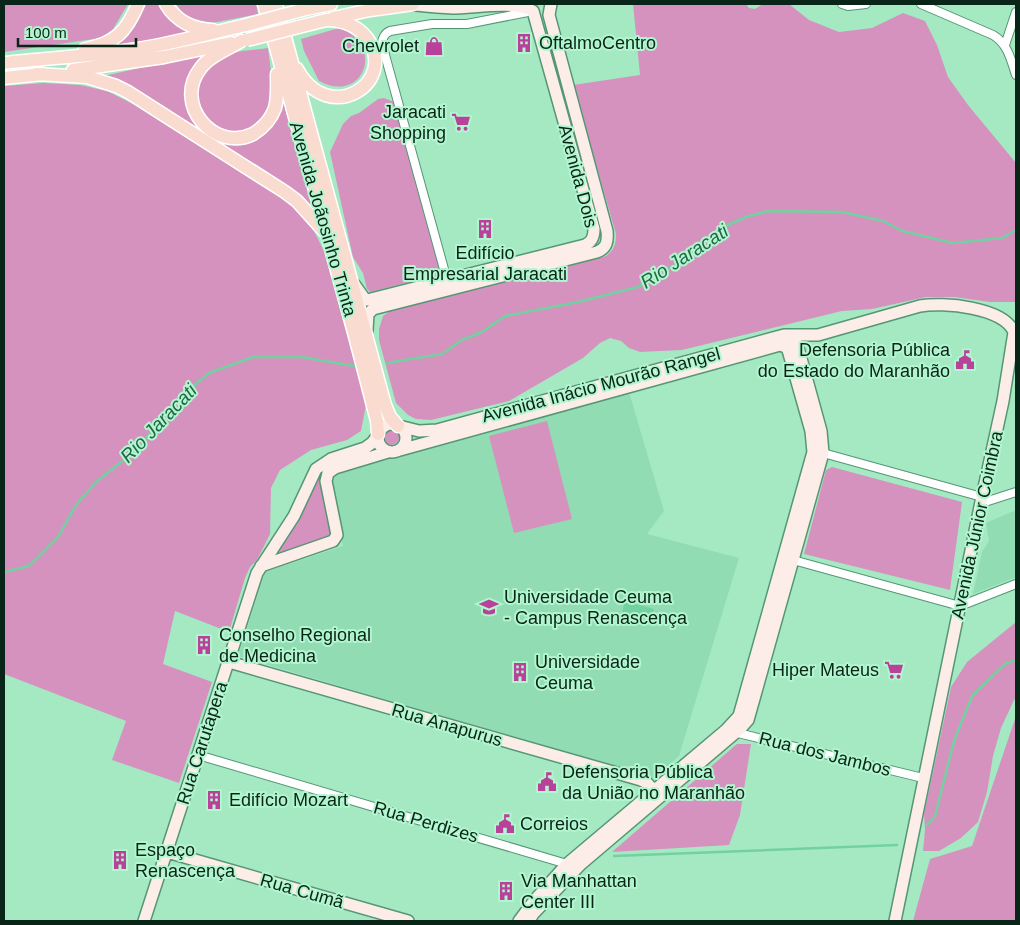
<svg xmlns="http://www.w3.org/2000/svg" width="1020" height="925" font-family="Arial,sans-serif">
  <rect width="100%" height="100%" fill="#a5e9c3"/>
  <path fill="#91dcb3" d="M 629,392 L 664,511 L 647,534 L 739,558 L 679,756 L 654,778 L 238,656 L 265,572 L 343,546 L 330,483 L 336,472 Z
    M 1016,510 L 1016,577 L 973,594 L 982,552 L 989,541 L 986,523 Z"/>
  <path fill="#d592bf" d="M 4,4 L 128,4 L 113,29 L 101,38 L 4,52 Z
    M 145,4 L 163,4 L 191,31 L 171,39 L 103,49 L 131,30 Z
    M 176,4 L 256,4 L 258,14 L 212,23 L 186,17 Z
    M 633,4 L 746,4 L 749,8 L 755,9 L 763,4 L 789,4 L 809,20 L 839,32 L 872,28 L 903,13 L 925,21 L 937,45 L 948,77 L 968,105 L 1016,163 L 1016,302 L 990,302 L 954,297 L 926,297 L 872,309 L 842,311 L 682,350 L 640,352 L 629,348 L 621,341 L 610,338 L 600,343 L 583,358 L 509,401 L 431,420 L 416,419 L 408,415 L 396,403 L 379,340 L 379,329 L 383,316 L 394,308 L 606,256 C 614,250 616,245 616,234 L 573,85 L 640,75 Z
    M 339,28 C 386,44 364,105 319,81 L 304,51 L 301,39 Z
    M 268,48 C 270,63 276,103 267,116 C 240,154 181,120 202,78 C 207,67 218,58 230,54 C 241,50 256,50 268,48 Z
    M 206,53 C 203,58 198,60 196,65 C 179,91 187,102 200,127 L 256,138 L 265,133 L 272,126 L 276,119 L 282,97 L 311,204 L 309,205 L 293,190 L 146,96 L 104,76 Z
    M 43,83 L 80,85 L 107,91 L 133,104 L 285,200 L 303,214 L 314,231 L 324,251 L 366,405 L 361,431 L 347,440 L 311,450 L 280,470 L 271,488 L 270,534 L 257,560 L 250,567 L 245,578 L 229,632 L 175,611 L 163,664 L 212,682 L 179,783 L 112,760 L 126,721 L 4,674 L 4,86 Z
    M 384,98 L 394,102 L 441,274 L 370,292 L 367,289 L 363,273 L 353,257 L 330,152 L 343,124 L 351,116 L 359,113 L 378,99 Z
    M 547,421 L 572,519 L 514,533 L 489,436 Z
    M382 436a9 9 0 1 1 18 0a9 9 0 1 1-18 0Z
    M 832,467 L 962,502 L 950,590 L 804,554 L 826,470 Z
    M 321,472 L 324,473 L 332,537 L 276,555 L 298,522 Z
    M 1016,622 L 1016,698 L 1014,700 L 1001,728 L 993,756 L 987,792 L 978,822 L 961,838 L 939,851 L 923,851 L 925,830 L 924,814 L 951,687 L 967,662 Z
    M 1016,716 L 1016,921 L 913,921 L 930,859 L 972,846 Z
    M 737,744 L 751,744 L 740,815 L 729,845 L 612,852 Z"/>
  <path fill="#73d1a0" d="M 625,601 L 654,609 L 650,622 L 622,613 Z"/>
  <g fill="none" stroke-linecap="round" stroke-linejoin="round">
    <path stroke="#73d1a0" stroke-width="2.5" d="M 387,363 L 442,354 L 462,340 L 482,332 L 505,316 L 578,302 L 638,287 L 661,272 L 681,262 L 721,228 L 746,217 L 768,211 L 842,212 L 883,221 L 902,231 L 953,243 L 1002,238 L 1016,230
      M 4,572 L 29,566 L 58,537 L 76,505 L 96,482 L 140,447 L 157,423 L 185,393 L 209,373 L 253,357 L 302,357 L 354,366
      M 927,825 L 935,816 L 954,741 L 972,696 L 1005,664 L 1016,660
      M 614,856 L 897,845"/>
    <g stroke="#559674" stroke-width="10">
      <path id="street" d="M 842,4 L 848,6 L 866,4
        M 921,4 L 993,35 C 1008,44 1011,60 1016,75
        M 1005,45 L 1016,12
        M 447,280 L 382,44 C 382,38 385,33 390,31 L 432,24 L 467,24 L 533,11
        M 823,453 L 982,497 L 988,501 L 1016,492
        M 793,560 L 960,606 L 1016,584
        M 734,732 L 923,778
        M 198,755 L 567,864"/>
    </g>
    <g stroke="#559674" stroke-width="14">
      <path id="secondary" d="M 354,284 L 364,298 L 367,300 L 585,245 C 592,242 594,237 594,229 L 533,11 C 513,0 476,8 452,8 C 438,7 423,6 409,4
        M 367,330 L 368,314 L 373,309 L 597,252 C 607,248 608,241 607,231 L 556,41 L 549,15 L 551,4
        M 786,335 L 818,335 L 920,306 C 943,302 1003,307 1014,332 L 1003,401 L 982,497 L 895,921
        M378 438a14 14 0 1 1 28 0a14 14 0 1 1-28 0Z
        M 399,426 L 419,431 L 437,430 L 784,335 L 793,338 L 797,344 L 821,431 L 823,453 L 748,720 L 741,728 L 581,864 L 533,914 L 529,921
        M 400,450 L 780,345 L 786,347 L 788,350 L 811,431 L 813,452 L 739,716 L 726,730 L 567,864 L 534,901 L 519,921
        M 261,566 L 333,541 L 337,535 L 326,481 L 328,473 L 335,468 L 388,452
        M 229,662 L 641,780 L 647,783 L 659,796
        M 167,852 L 408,921
        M 144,921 L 257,573 L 294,516 L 316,469 L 331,459 L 365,448 L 372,443 L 378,435"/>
    </g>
    <g stroke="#fff" stroke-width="15">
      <path id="primary" d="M 166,4 C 176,21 194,30 213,30
        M 264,4 L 355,336 L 377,421 L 378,434
        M 276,4 L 385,405 L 390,417 L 398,426
        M 306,9 L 331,4
        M 333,18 L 370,10 L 413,4
        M 241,41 C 228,49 209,56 200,69 C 173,104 214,153 253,134 C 263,128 271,119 275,108 C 278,97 277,85 277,74
        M 85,49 C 116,43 126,32 138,4
        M 4,63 C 48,58 93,56 138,49 C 175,43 210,33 246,25
        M 297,69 C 329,128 399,82 367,38 C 357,25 341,20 326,20
        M 73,70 L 164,57 L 231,43
        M 36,74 L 87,77 L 116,86 L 128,92 L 285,192 L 297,201 L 324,231
        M 4,78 L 43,74"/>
    </g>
    <use href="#street" stroke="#fff" stroke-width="8"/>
    <use href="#secondary" stroke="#fdede8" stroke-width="11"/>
    <use href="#primary" stroke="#fadbd0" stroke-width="12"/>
    <g stroke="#fff" stroke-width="15" stroke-linecap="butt">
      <path id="primary-bridge" d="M 246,25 L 306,9
        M 247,40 L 326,20"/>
    </g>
    <use href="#primary-bridge" stroke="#fadbd0" stroke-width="12"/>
  </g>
  <defs>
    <g id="building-bare" transform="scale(1.5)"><path d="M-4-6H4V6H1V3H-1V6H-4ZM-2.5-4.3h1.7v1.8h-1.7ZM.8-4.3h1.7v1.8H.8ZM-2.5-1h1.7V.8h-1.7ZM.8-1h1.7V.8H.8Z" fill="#b8429a" stroke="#b2f6d0" stroke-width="2.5" paint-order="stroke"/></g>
    <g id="shop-bare" transform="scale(1.5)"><path d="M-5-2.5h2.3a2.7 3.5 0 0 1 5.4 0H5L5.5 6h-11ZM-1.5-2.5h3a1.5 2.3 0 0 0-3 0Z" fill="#b8429a" stroke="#b2f6d0" stroke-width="2.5" paint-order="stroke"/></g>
    <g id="supermarket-bare" transform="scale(1.5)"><path d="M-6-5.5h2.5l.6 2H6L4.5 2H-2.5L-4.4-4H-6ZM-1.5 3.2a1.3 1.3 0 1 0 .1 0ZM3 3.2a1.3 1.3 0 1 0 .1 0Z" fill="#b8429a" stroke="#b2f6d0" stroke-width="2.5" paint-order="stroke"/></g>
    <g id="civic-bare" transform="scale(1.5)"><path d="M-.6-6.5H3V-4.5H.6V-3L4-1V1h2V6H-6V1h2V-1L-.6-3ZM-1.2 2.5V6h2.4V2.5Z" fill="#b8429a" stroke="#b2f6d0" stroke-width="2.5" paint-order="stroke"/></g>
    <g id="university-bare" transform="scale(1.5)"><path d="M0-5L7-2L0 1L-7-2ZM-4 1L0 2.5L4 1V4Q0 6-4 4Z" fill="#b8429a" stroke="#b2f6d0" stroke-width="2.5" paint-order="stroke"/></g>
  </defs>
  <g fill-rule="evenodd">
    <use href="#building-bare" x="524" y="43"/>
    <use href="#shop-bare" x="434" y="46"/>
    <use href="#supermarket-bare" x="461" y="122"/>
    <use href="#building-bare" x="485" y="229"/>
    <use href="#civic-bare" x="965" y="360"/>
    <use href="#university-bare" x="489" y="607"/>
    <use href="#building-bare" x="204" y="645"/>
    <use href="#supermarket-bare" x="894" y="670"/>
    <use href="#building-bare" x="520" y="672"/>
    <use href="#civic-bare" x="547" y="782"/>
    <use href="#building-bare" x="214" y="800"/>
    <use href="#civic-bare" x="505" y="824"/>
    <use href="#building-bare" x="120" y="860"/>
    <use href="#building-bare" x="506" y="891"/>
  </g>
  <g text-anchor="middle" stroke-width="4" stroke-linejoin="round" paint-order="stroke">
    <g font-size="18" fill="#092517" stroke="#b2f6d0" text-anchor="start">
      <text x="539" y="49">OftalmoCentro</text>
      <text x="419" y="52" text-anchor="end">Chevrolet</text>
      <text x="446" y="118" text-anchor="end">Jaracati<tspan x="446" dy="21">Shopping</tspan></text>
      <text x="485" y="259" text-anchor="middle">Edifício<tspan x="485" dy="21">Empresarial Jaracati</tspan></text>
      <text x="950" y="356" text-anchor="end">Defensoria Pública<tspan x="950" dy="21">do Estado do Maranhão</tspan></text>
      <text x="504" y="603">Universidade Ceuma<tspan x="504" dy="21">- Campus Renascença</tspan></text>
      <text x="219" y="641">Conselho Regional<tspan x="219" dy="21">de Medicina</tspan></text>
      <text x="535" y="668">Universidade<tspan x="535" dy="21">Ceuma</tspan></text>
      <text x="879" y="676" text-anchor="end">Hiper Mateus</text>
      <text x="562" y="778">Defensoria Pública<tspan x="562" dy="21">da União no Maranhão</tspan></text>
      <text x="229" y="806">Edifício Mozart</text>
      <text x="520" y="830">Correios</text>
      <text x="135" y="856">Espaço<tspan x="135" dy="21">Renascença</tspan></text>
      <text x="521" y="887">Via Manhattan<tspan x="521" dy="21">Center III</tspan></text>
    </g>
    <g font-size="18" fill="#092517" stroke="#b2f6d0">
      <text transform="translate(578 176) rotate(75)" y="6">Avenida Dois</text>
      <text transform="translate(323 219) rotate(74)" y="6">Avenida Joãosinho Trinta</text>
      <text transform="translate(601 385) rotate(-15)" y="6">Avenida Inácio Mourão Rangel</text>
      <text transform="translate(977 525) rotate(-78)" y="6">Avenida Júnior Coimbra</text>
      <text transform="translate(447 725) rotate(16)" y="6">Rua Anapurus</text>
      <text transform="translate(202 743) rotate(-72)" y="6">Rua Carutapera</text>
      <text transform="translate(825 754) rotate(14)" y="6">Rua dos Jambos</text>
      <text transform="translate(426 822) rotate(16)" y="6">Rua Perdizes</text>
      <text transform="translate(302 891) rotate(16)" y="6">Rua Cumã</text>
    </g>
    <g font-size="19" font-style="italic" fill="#226746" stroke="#b2f6d0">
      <text transform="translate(684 256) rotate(-33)" y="7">Rio Jaracati</text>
      <text transform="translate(158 423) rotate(-46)" y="7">Rio Jaracati</text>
    </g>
  </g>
  <rect width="1020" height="925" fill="none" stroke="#092517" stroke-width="10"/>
  <path d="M18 38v8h118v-8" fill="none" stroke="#092517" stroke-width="2.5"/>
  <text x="25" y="38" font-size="15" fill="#092517" stroke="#b2f6d0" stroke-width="4" paint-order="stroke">100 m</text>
</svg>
